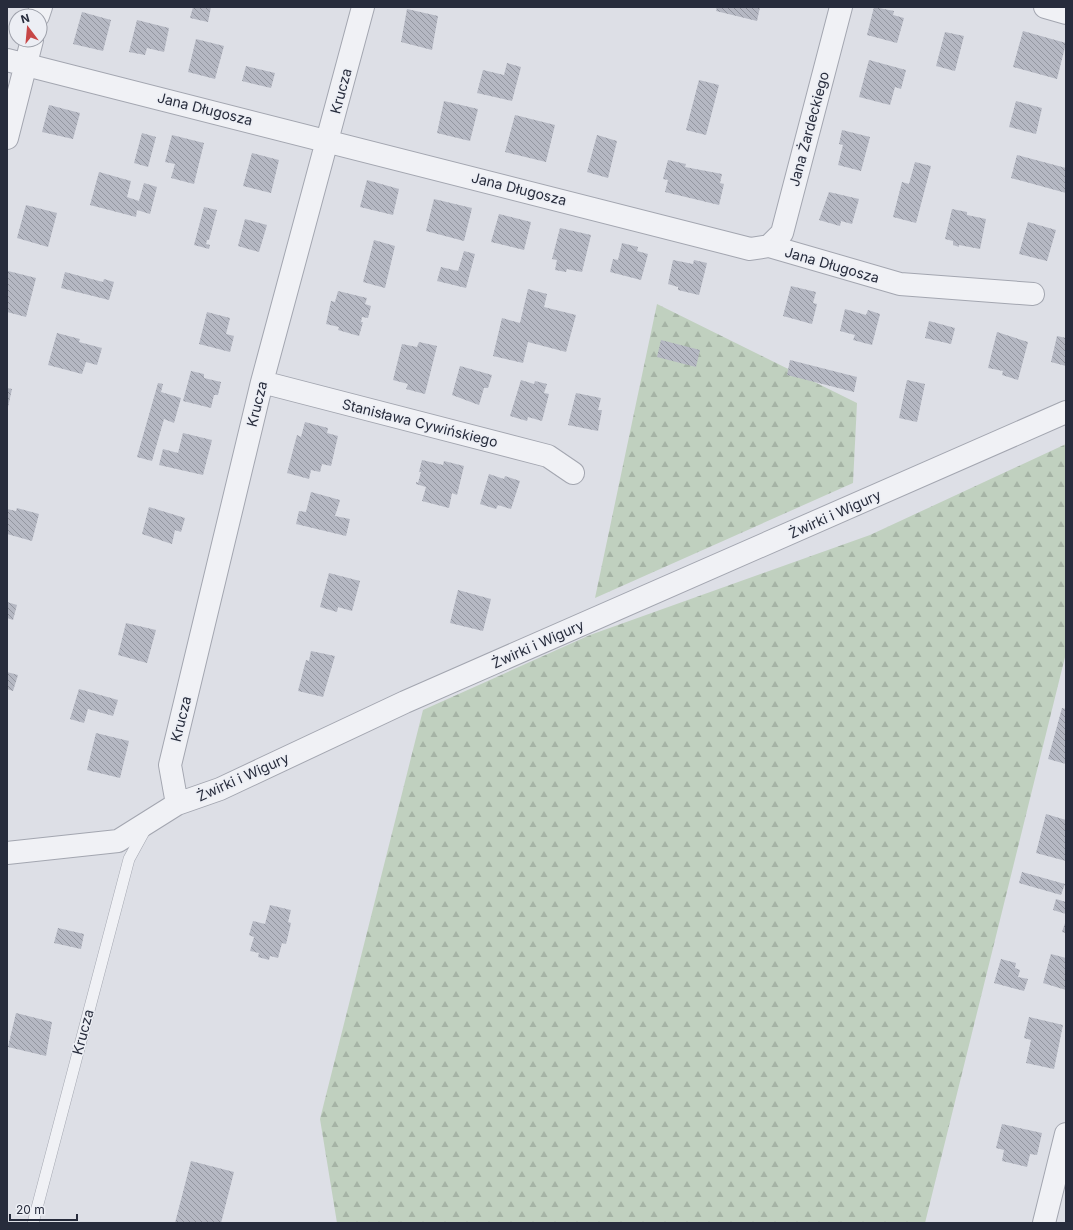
<svg xmlns="http://www.w3.org/2000/svg" width="1073" height="1230" font-family="Inter,sans-serif">
  <defs>
    <pattern id="forest-firs" width="22" height="20" patternUnits="userSpaceOnUse"><rect width="22" height="20" fill="#c0d0bf"/><path d="M5 1l3.5 6h-7zM16 11l3.5 6h-7z" fill="#a5b3a5"/></pattern>
    <pattern id="building-back-hatch" width="6" height="6" patternUnits="userSpaceOnUse"><rect width="6" height="6" fill="#b5b8c3"/><path d="M-1 5l2 2M0 0l6 6M5-1l2 2" fill="none" stroke="#9396a0"/></pattern>
  </defs>
  <rect width="100%" height="100%" fill="#dddfe6"/>
  <path fill="url(#forest-firs)" d="M 657,304 L 857,403 L 853,483 L 595,598 Z
    M 1066,444 L 1066,653 L 925,1223 L 337,1223 L 320,1119 L 423,710 L 590,635 L 870,535 Z"/>
  <path fill="url(#building-back-hatch)" d="M 193,7 L 211,7 L 208,22 L 190,18 Z
    M 717,7 L 760,7 L 757,21 L 716,11 Z
    M 874,7 L 894,11 L 893,15 L 904,18 L 897,43 L 867,35 Z
    M 407,9 L 438,16 L 432,50 L 401,42 Z
    M 82,12 L 111,20 L 103,51 L 73,44 Z
    M 137,20 L 169,28 L 164,52 L 147,48 L 145,55 L 129,52 Z
    M 1023,31 L 1066,43 L 1057,79 L 1013,67 Z
    M 945,32 L 964,36 L 955,71 L 936,66 Z
    M 196,39 L 224,46 L 215,79 L 188,72 Z
    M 869,60 L 906,70 L 901,89 L 895,87 L 890,105 L 859,97 Z
    M 507,63 L 521,67 L 512,101 L 477,93 L 483,70 L 504,75 Z
    M 246,66 L 275,73 L 271,88 L 242,81 Z
    M 699,80 L 719,85 L 706,135 L 686,130 Z
    M 444,101 L 478,109 L 470,141 L 437,133 Z
    M 1016,101 L 1042,108 L 1036,134 L 1009,127 Z
    M 49,105 L 80,113 L 73,139 L 42,132 Z
    M 515,115 L 555,125 L 546,162 L 505,152 Z
    M 842,130 L 870,137 L 861,171 L 838,165 L 843,145 L 839,144 Z
    M 142,133 L 156,137 L 148,167 L 134,163 Z
    M 172,135 L 204,143 L 194,184 L 171,178 L 175,164 L 165,162 Z
    M 597,135 L 617,141 L 608,178 L 587,172 Z
    M 252,153 L 279,160 L 271,193 L 243,186 Z
    M 1017,155 L 1066,168 L 1066,193 L 1011,178 Z
    M 668,160 L 686,164 L 685,167 L 722,174 L 720,183 L 724,184 L 719,205 L 665,192 L 668,180 L 663,179 Z
    M 915,162 L 931,166 L 916,223 L 893,217 L 902,182 L 909,184 Z
    M 99,172 L 131,181 L 127,197 L 139,201 L 144,183 L 157,187 L 150,214 L 137,210 L 136,217 L 90,205 Z
    M 367,180 L 399,189 L 393,215 L 360,207 Z
    M 829,192 L 859,199 L 852,224 L 841,221 L 840,226 L 819,220 Z
    M 434,199 L 472,208 L 464,241 L 426,231 Z
    M 26,205 L 57,213 L 48,247 L 17,238 Z
    M 204,207 L 217,210 L 209,240 L 207,240 L 206,244 L 210,245 L 209,249 L 194,245 Z
    M 952,209 L 967,212 L 967,215 L 986,219 L 980,249 L 959,245 L 959,247 L 953,245 L 953,241 L 945,239 Z
    M 499,214 L 531,222 L 524,250 L 491,242 Z
    M 245,219 L 267,225 L 259,252 L 238,246 Z
    M 1028,222 L 1056,230 L 1047,261 L 1019,254 Z
    M 560,228 L 591,235 L 582,272 L 567,269 L 566,272 L 555,270 L 557,260 L 552,259 Z
    M 374,240 L 395,246 L 385,288 L 363,282 Z
    M 622,243 L 638,247 L 637,251 L 648,254 L 641,280 L 610,272 L 613,259 L 618,260 Z
    M 464,251 L 475,254 L 466,288 L 437,281 L 441,267 L 458,271 Z
    M 673,260 L 693,264 L 694,260 L 707,263 L 699,295 L 678,290 L 678,287 L 668,284 Z
    M 8,271 L 36,278 L 26,317 L 7,312 Z
    M 65,272 L 103,282 L 104,279 L 114,282 L 109,300 L 61,288 Z
    M 791,286 L 816,292 L 813,303 L 817,304 L 812,324 L 783,316 Z
    M 528,289 L 547,294 L 544,307 L 576,315 L 566,352 L 528,342 L 523,363 L 493,356 L 502,318 L 520,323 Z
    M 338,291 L 367,298 L 365,304 L 371,306 L 368,318 L 362,317 L 361,322 L 363,322 L 359,336 L 338,330 L 339,327 L 326,324 L 331,301 L 335,302 Z
    M 845,309 L 866,315 L 868,310 L 880,314 L 872,345 L 853,340 L 855,335 L 840,331 Z
    M 207,312 L 230,318 L 226,334 L 234,336 L 230,352 L 199,344 Z
    M 929,321 L 955,328 L 951,344 L 925,338 Z
    M 997,332 L 1028,342 L 1018,380 L 1002,375 L 1003,371 L 988,368 Z
    M 57,333 L 80,339 L 79,342 L 102,348 L 97,365 L 86,362 L 82,374 L 48,365 Z
    M 1057,336 L 1066,338 L 1066,366 L 1051,362 Z
    M 661,340 L 700,350 L 696,367 L 657,357 Z
    M 419,342 L 437,346 L 425,394 L 406,389 L 408,384 L 393,380 L 402,344 L 417,347 Z
    M 790,360 L 857,377 L 854,392 L 787,375 Z
    M 460,366 L 492,375 L 488,388 L 484,388 L 479,405 L 452,395 Z
    M 191,371 L 204,374 L 204,378 L 221,382 L 218,395 L 214,395 L 211,408 L 183,401 Z
    M 521,380 L 534,384 L 535,381 L 547,384 L 544,393 L 549,394 L 542,421 L 528,417 L 527,421 L 510,416 Z
    M 907,380 L 925,384 L 917,422 L 899,418 Z
    M 158,383 L 163,384 L 161,392 L 181,398 L 174,423 L 164,419 L 152,461 L 137,457 Z
    M 7,388 L 12,389 L 8,407 L 7,407 Z
    M 576,393 L 601,398 L 598,410 L 602,410 L 598,431 L 568,425 Z
    M 305,422 L 328,428 L 327,433 L 338,436 L 331,466 L 322,464 L 320,472 L 311,470 L 309,479 L 287,473 L 297,435 L 301,437 Z
    M 183,433 L 212,440 L 203,475 L 159,465 L 163,449 L 178,453 Z
    M 422,460 L 443,465 L 444,461 L 464,466 L 457,495 L 452,493 L 449,508 L 422,501 L 426,487 L 416,484 L 416,482 L 418,483 L 421,472 L 419,472 Z
    M 489,474 L 504,479 L 505,476 L 520,481 L 511,509 L 498,505 L 496,509 L 480,504 Z
    M 311,492 L 340,500 L 335,516 L 350,519 L 346,536 L 296,524 L 299,511 L 306,512 Z
    M 149,507 L 185,518 L 181,532 L 175,530 L 172,544 L 142,534 Z
    M 17,508 L 39,514 L 32,541 L 7,534 L 7,509 L 16,511 Z
    M 329,573 L 360,581 L 352,611 L 338,607 L 337,612 L 320,607 Z
    M 458,590 L 491,599 L 483,631 L 450,623 Z
    M 7,602 L 17,605 L 13,620 L 7,618 Z
    M 126,623 L 156,630 L 147,663 L 118,655 Z
    M 311,651 L 335,656 L 323,697 L 298,691 L 306,660 L 309,661 Z
    M 7,672 L 18,675 L 13,691 L 7,689 Z
    M 79,689 L 118,700 L 113,716 L 88,709 L 84,723 L 70,719 Z
    M 1062,708 L 1066,709 L 1066,764 L 1048,759 Z
    M 96,733 L 129,741 L 120,778 L 87,770 Z
    M 1046,814 L 1066,820 L 1066,861 L 1036,853 Z
    M 1022,872 L 1065,884 L 1061,895 L 1019,883 Z
    M 1056,899 L 1066,902 L 1066,914 L 1053,910 Z
    M 270,905 L 291,910 L 288,922 L 291,923 L 286,944 L 282,943 L 278,958 L 270,956 L 269,960 L 258,957 L 259,953 L 250,951 L 254,937 L 249,935 L 253,921 L 265,924 Z
    M 1066,920 L 1066,933 L 1062,932 Z
    M 58,928 L 84,934 L 81,949 L 54,943 Z
    M 1051,954 L 1066,958 L 1066,990 L 1043,983 Z
    M 1001,959 L 1016,963 L 1015,968 L 1020,970 L 1018,977 L 1028,979 L 1024,991 L 994,983 Z
    M 16,1013 L 52,1022 L 46,1056 L 8,1047 Z
    M 1029,1017 L 1063,1025 L 1054,1069 L 1026,1063 L 1031,1040 L 1024,1038 Z
    M 1002,1124 L 1042,1133 L 1037,1155 L 1030,1154 L 1027,1167 L 1002,1161 L 1004,1150 L 996,1148 Z
    M 191,1161 L 234,1172 L 221,1223 L 175,1223 Z"/>
  <g fill="none" stroke-linecap="round" stroke-linejoin="round">
    <g stroke="#a3a6b0" stroke-width="12">
      <path id="lane" d="M 33,1223 L 129,859 L 146,828"/>
    </g>
    <g stroke="#a3a6b0" stroke-width="24">
      <path id="street" d="M 1045,7 L 1066,13
        M 38,16 L 41,7
        M 7,60 L 750,249 L 769,246 L 900,284 L 1033,294
        M 7,138 L 32,40
        M 769,246 L 782,233 L 841,7
        M 262,382 L 548,456 L 573,473
        M 177,804 L 170,765 L 262,382 L 363,7
        M 7,853 L 118,841 L 177,804 L 220,789 L 405,702 L 1066,412
        M 1044,1223 L 1066,1134"/>
    </g>
    <use href="#lane" stroke="#f0f1f5" stroke-width="11"/>
    <use href="#street" stroke="#f0f1f5" stroke-width="22"/>
  </g>
  <g text-anchor="middle" stroke-width="3" stroke-linejoin="round" paint-order="stroke">
    <g font-size="14" fill="#272c3c" stroke="#eceef4">
      <text transform="translate(341 91) rotate(-75)" y="5">Krucza</text>
      <text transform="translate(205 109) rotate(14)" y="5">Jana Długosza</text>
      <text transform="translate(809 129) rotate(-75)" y="5">Jana Żardeckiego</text>
      <text transform="translate(519 189) rotate(14)" y="5">Jana Długosza</text>
      <text transform="translate(832 265) rotate(16)" y="5">Jana Długosza</text>
      <text transform="translate(257 404) rotate(-76)" y="5">Krucza</text>
      <text transform="translate(420 423) rotate(14)" y="5">Stanisława Cywińskiego</text>
      <text transform="translate(835 514) rotate(-24)" y="5">Żwirki i Wigury</text>
      <text transform="translate(538 644) rotate(-24)" y="5">Żwirki i Wigury</text>
      <text transform="translate(181 719) rotate(-76)" y="5">Krucza</text>
      <text transform="translate(243 777) rotate(-24)" y="5">Żwirki i Wigury</text>
      <text transform="translate(83 1032) rotate(-75)" y="5">Krucza</text>
    </g>
  </g>
  <rect width="1073" height="1230" fill="none" stroke="#272c3c" stroke-width="16"/>
  <g transform="translate(28 28) rotate(344)"><circle r="19" fill="#eceef4" stroke="#9da0aa"/>
  <path d="M0-3L7 15L0 10L-7 15Z" fill="#c74646"/>
  <text y="-6" font-size="11" font-weight="bold" text-anchor="middle" fill="#272c3c">N</text>
  </g>
  <path d="M10 1214v6h67v-6" fill="none" stroke="#272c3c" stroke-width="2"/>
  <text x="16" y="1214" font-size="12" fill="#272c3c" stroke="#eceef4" stroke-width="3" paint-order="stroke">20 m</text>
</svg>
